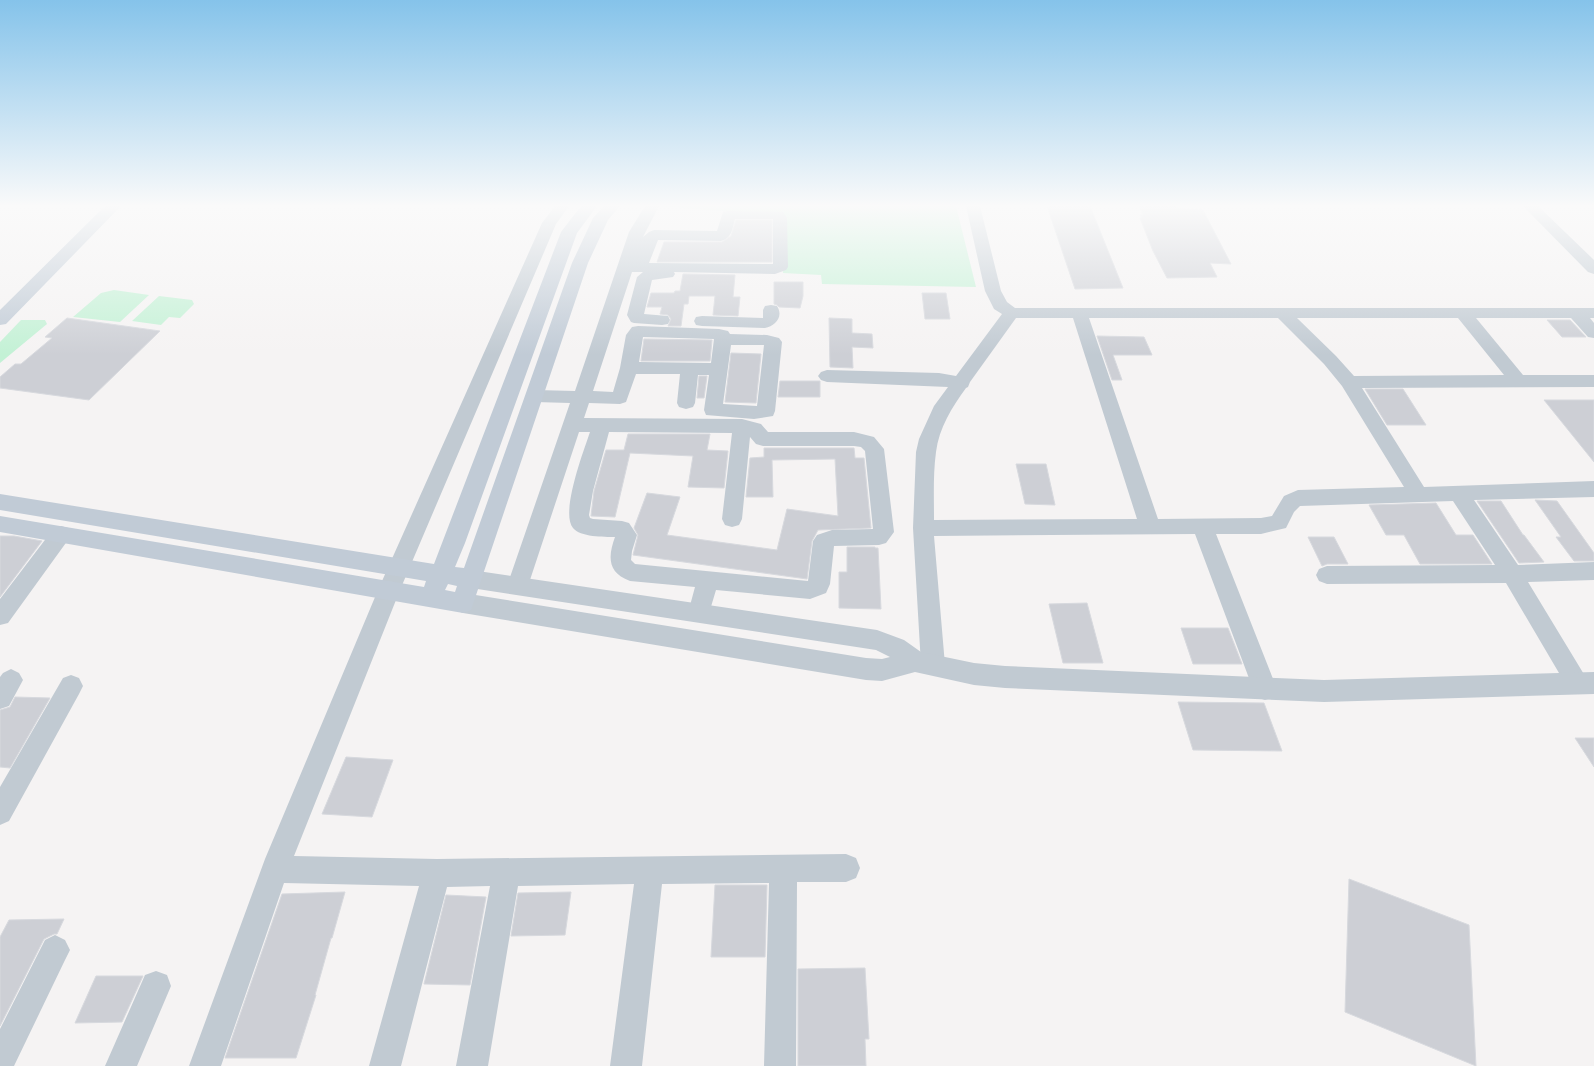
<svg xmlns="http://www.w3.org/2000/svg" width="1594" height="1066" font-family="Figtree,sans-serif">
  <rect width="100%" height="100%" fill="#f5f3f3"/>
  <path fill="#c3f1d5" d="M 654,206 L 956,206 L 976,287 L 822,284 L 821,275 L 783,273 L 783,215 Z
    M 114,290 L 149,295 L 120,322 L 73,317 L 101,293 Z
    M 159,296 L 192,300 L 194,304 L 180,318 L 169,317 L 161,325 L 132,321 Z
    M 21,320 L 45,320 L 47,324 L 0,363 L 0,342 Z"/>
  <path fill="#cdcfd5" stroke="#d7d9de" d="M 1047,206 L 1090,206 L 1123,288 L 1075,289 Z
    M 1139,206 L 1177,206 L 1179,209 L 1203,210 L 1231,264 L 1210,263 L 1217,277 L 1167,278 L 1153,251 L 1140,218 L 1142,218 L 1140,215 L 1143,215 Z
    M 736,220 L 772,220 L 772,262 L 657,262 L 664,242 L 722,242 L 731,236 Z
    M 683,274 L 735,275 L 733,297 L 740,297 L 738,316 L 713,315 L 715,296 L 689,296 L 688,304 L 684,304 L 681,326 L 668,326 L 671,319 L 668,315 L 660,314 L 662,307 L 647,307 L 651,293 L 674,293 L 675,291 L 680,291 Z
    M 774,282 L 803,282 L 803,296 L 800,308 L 779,307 L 777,305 L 774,304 Z
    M 922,293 L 946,293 L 950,319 L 925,319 Z
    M 67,318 L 160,331 L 89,400 L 0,388 L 0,377 L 15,364 L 21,364 L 52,338 L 45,337 Z
    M 829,318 L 852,319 L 852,333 L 872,334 L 873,348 L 852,347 L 853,368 L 830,367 Z
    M 1547,320 L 1570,320 L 1586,337 L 1562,337 Z
    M 1097,336 L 1144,337 L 1152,355 L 1113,355 L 1122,380 L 1112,380 Z
    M 644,339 L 712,340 L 710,361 L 641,361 Z
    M 731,353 L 761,354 L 756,403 L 725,402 Z
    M 699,376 L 707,376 L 704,398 L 697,398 Z
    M 780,381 L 820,381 L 820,397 L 778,397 Z
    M 1365,389 L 1403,389 L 1426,425 L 1387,425 Z
    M 1544,400 L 1594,400 L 1594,462 Z
    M 628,434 L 710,434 L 707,450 L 728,451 L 724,488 L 688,487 L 693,456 L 630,453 L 615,517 L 591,516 L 594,491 L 606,450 L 624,450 Z
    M 764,448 L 854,448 L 855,458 L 864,458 L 871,528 L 818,530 L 812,541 L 807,579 L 633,555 L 638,535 L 634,528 L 647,493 L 680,497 L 667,535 L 777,550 L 787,509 L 838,516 L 835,459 L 772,460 L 773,497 L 746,497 L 750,458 L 764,457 Z
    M 1016,464 L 1046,464 L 1055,505 L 1025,504 Z
    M 1535,500 L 1557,501 L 1594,553 L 1594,561 L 1574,561 L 1556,537 L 1561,537 Z
    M 1477,501 L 1501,501 L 1523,535 L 1524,535 L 1544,562 L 1519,563 Z
    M 1436,503 L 1456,535 L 1473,535 L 1492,564 L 1420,564 L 1404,535 L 1386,535 L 1369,505 Z
    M 0,536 L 14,536 L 42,541 L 0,597 Z
    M 1308,537 L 1334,537 L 1348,564 L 1327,564 L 1322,566 Z
    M 847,547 L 875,547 L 875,548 L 878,548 L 881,609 L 839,608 L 839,572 L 847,572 Z
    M 1087,603 L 1103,663 L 1063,663 L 1049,604 Z
    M 1181,628 L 1228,628 L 1242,664 L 1193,664 Z
    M 15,697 L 50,698 L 10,768 L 0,767 L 0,710 L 10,707 Z
    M 1178,702 L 1264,703 L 1282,751 L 1193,750 Z
    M 1575,738 L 1594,738 L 1594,767 Z
    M 346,757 L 393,760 L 372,817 L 322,814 Z
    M 1349,879 L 1469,925 L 1476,1066 L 1345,1012 Z
    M 715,885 L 767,885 L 765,957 L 711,957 Z
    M 345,892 L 332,938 L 331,938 L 315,995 L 316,995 L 296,1058 L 225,1058 L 282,894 Z
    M 571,892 L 565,935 L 511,936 L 518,893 Z
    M 446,895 L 486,897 L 470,985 L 424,984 Z
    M 64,919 L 57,934 L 54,934 L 44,939 L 0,1026 L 0,937 L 9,920 Z
    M 865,968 L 869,1039 L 865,1039 L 866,1066 L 798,1066 L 798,969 Z
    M 96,976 L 143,976 L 122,1022 L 75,1023 Z"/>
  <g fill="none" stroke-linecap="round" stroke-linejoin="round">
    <path fill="#c1cad2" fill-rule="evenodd" d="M 555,206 L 569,206 L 556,224 L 400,590 L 294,856 L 437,859 L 846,854 L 856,858 L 860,868 L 856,878 L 846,882 L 797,882 L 796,1066 L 764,1066 L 769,883 L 662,884 L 642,1066 L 610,1066 L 634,884 L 518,886 L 488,1066 L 456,1066 L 490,886 L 447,887 L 401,1066 L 369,1066 L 419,886 L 284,883 L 221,1066 L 189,1066 L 265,859 L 378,590 L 542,223 Z
      M 645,206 L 659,206 L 643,237 L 649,232 L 654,230 L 717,231 L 723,212 L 728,211 L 783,212 L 787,218 L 788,267 L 786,270 L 775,274 L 674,272 L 675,274 L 673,277 L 652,280 L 644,314 L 668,316 L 670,320 L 668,324 L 662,325 L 634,323 L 631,322 L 627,315 L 637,277 L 643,272 L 632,272 L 593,391 L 613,392 L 620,368 L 626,335 L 632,327 L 638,326 L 719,329 L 728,331 L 730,334 L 767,335 L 779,338 L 782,342 L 775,411 L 773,416 L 754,419 L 706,415 L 704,410 L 709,375 L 698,375 L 695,403 L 693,407 L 686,409 L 679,407 L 677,403 L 680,374 L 636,374 L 626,402 L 620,404 L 589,403 L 584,418 L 742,419 L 761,424 L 768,432 L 854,432 L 874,437 L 884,449 L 894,532 L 886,543 L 879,545 L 834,546 L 830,584 L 826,593 L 810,599 L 716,590 L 707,620 L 699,622 L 691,620 L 688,613 L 695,587 L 630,581 C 607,573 608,556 615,537 C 604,537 580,537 573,528 C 560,513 584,450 590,432 L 579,432 L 526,592 L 518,595 L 510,592 L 507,586 L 570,403 L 535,402 L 529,400 L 526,396 L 529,392 L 535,390 L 575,391 L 629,232 ZM 735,219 L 773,219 L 773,264 L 649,263 L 658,240 L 721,241 C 732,238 732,230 735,219 ZM 643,337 L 714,339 L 711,363 L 639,362 ZM 731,345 L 764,345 L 757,406 L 723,404 ZM 609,432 L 732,433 L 722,519 L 725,525 L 732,527 L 739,525 L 742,519 L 750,437 L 756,444 L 763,446 L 854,446 L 861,447 L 865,451 L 873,529 L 832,530 L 817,535 L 813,541 L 808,581 L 635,564 L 631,560 L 632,551 L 637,535 L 629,523 L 622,521 L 593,519 L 590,518 L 589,515 L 593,491 Z
      M 966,206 L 980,206 L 1001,291 L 1007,302 L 1015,308 L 1594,308 L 1594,318 L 1590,318 L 1594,323 L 1594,338 L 1588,337 L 1571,318 L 1476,318 L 1523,375 L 1594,375 L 1594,387 L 1362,388 L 1424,487 L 1594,481 L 1594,497 L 1474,500 L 1518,565 L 1594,562 L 1594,580 L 1528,582 L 1585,676 L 1589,683 L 1585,690 L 1577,694 L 1569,690 L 1506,583 L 1327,584 L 1319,581 L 1316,575 L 1319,569 L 1327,566 L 1495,565 L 1453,501 L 1300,506 L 1294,512 L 1286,528 L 1261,534 L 1216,534 L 1277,689 L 1274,697 L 1265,700 L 1256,697 L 1253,689 L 1195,534 L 934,536 L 945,665 L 941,672 L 933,675 L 925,672 L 921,665 L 913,528 L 916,452 L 919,439 L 934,406 L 948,387 L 827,382 L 821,380 L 818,376 L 821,372 L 827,370 L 939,373 L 956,376 L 1002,314 L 994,309 L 985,291 ZM 1016,318 L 1073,318 L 1137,519 L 934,520 C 934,498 933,474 936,452 C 939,428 952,407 966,388 L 968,387 L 970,382 ZM 1089,318 L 1278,318 L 1324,364 L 1342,386 L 1404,487 L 1298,490 L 1284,496 L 1272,516 L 1261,518 L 1158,519 ZM 1297,318 L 1458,318 L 1504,375 L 1354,376 L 1336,356 Z
      M 1523,206 L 1538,206 L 1594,260 L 1594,274 L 1588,272 Z
      M 771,305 L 777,306 C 784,317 775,326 765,328 L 702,326 L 696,325 L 694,321 L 696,317 L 702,316 L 763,318 L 763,310 L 765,306 Z
      M 61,526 L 68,528 L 72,534 L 68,540 L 8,623 L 0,625 L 0,599 L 54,528 Z
      M 11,669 L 19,673 L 23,680 L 9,706 L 0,709 L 0,677 L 3,673 Z
      M 71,675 L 79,678 L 83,686 L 79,694 L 9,821 L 0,825 L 0,787 L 63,678 Z
      M 55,935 L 65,940 L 70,950 L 65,960 L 14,1066 L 0,1066 L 0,1029 L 45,940 Z
      M 156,971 L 167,975 L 171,986 L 137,1066 L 105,1066 L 145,975 Z"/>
    <path fill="#c1cad2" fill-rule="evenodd" d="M 471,570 L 877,630 L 904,640 L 921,652 L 974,663 L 1005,666 L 1324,680 L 1594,672 L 1594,694 L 1324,702 L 1005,688 L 974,685 L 915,672 L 882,681 L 866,680 L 463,613 L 455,610 L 451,603 L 455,596 L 463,593 L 866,658 L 882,659 L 890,657 L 876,650 L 471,588 L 463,586 L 460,579 L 463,572 Z"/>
    <path fill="#c1cbd6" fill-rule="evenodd" d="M 105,206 L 121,206 L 6,324 L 0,325 L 0,310 Z
      M 581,206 L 597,206 L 577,233 L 465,543 L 455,567 L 464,568 L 572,263 L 593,218 L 604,206 L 620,206 L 608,220 L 588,263 L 471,610 L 463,613 L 0,532 L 0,516 L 424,587 L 426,581 L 0,510 L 0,494 L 434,564 L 561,232 ZM 448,584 L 457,586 L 455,592 L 445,590 Z"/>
  </g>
  <linearGradient id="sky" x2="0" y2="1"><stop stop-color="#85c3ea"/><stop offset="0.58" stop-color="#fafafa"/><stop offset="1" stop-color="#fafafa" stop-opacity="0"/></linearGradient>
  <rect width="1594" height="355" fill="url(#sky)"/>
</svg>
